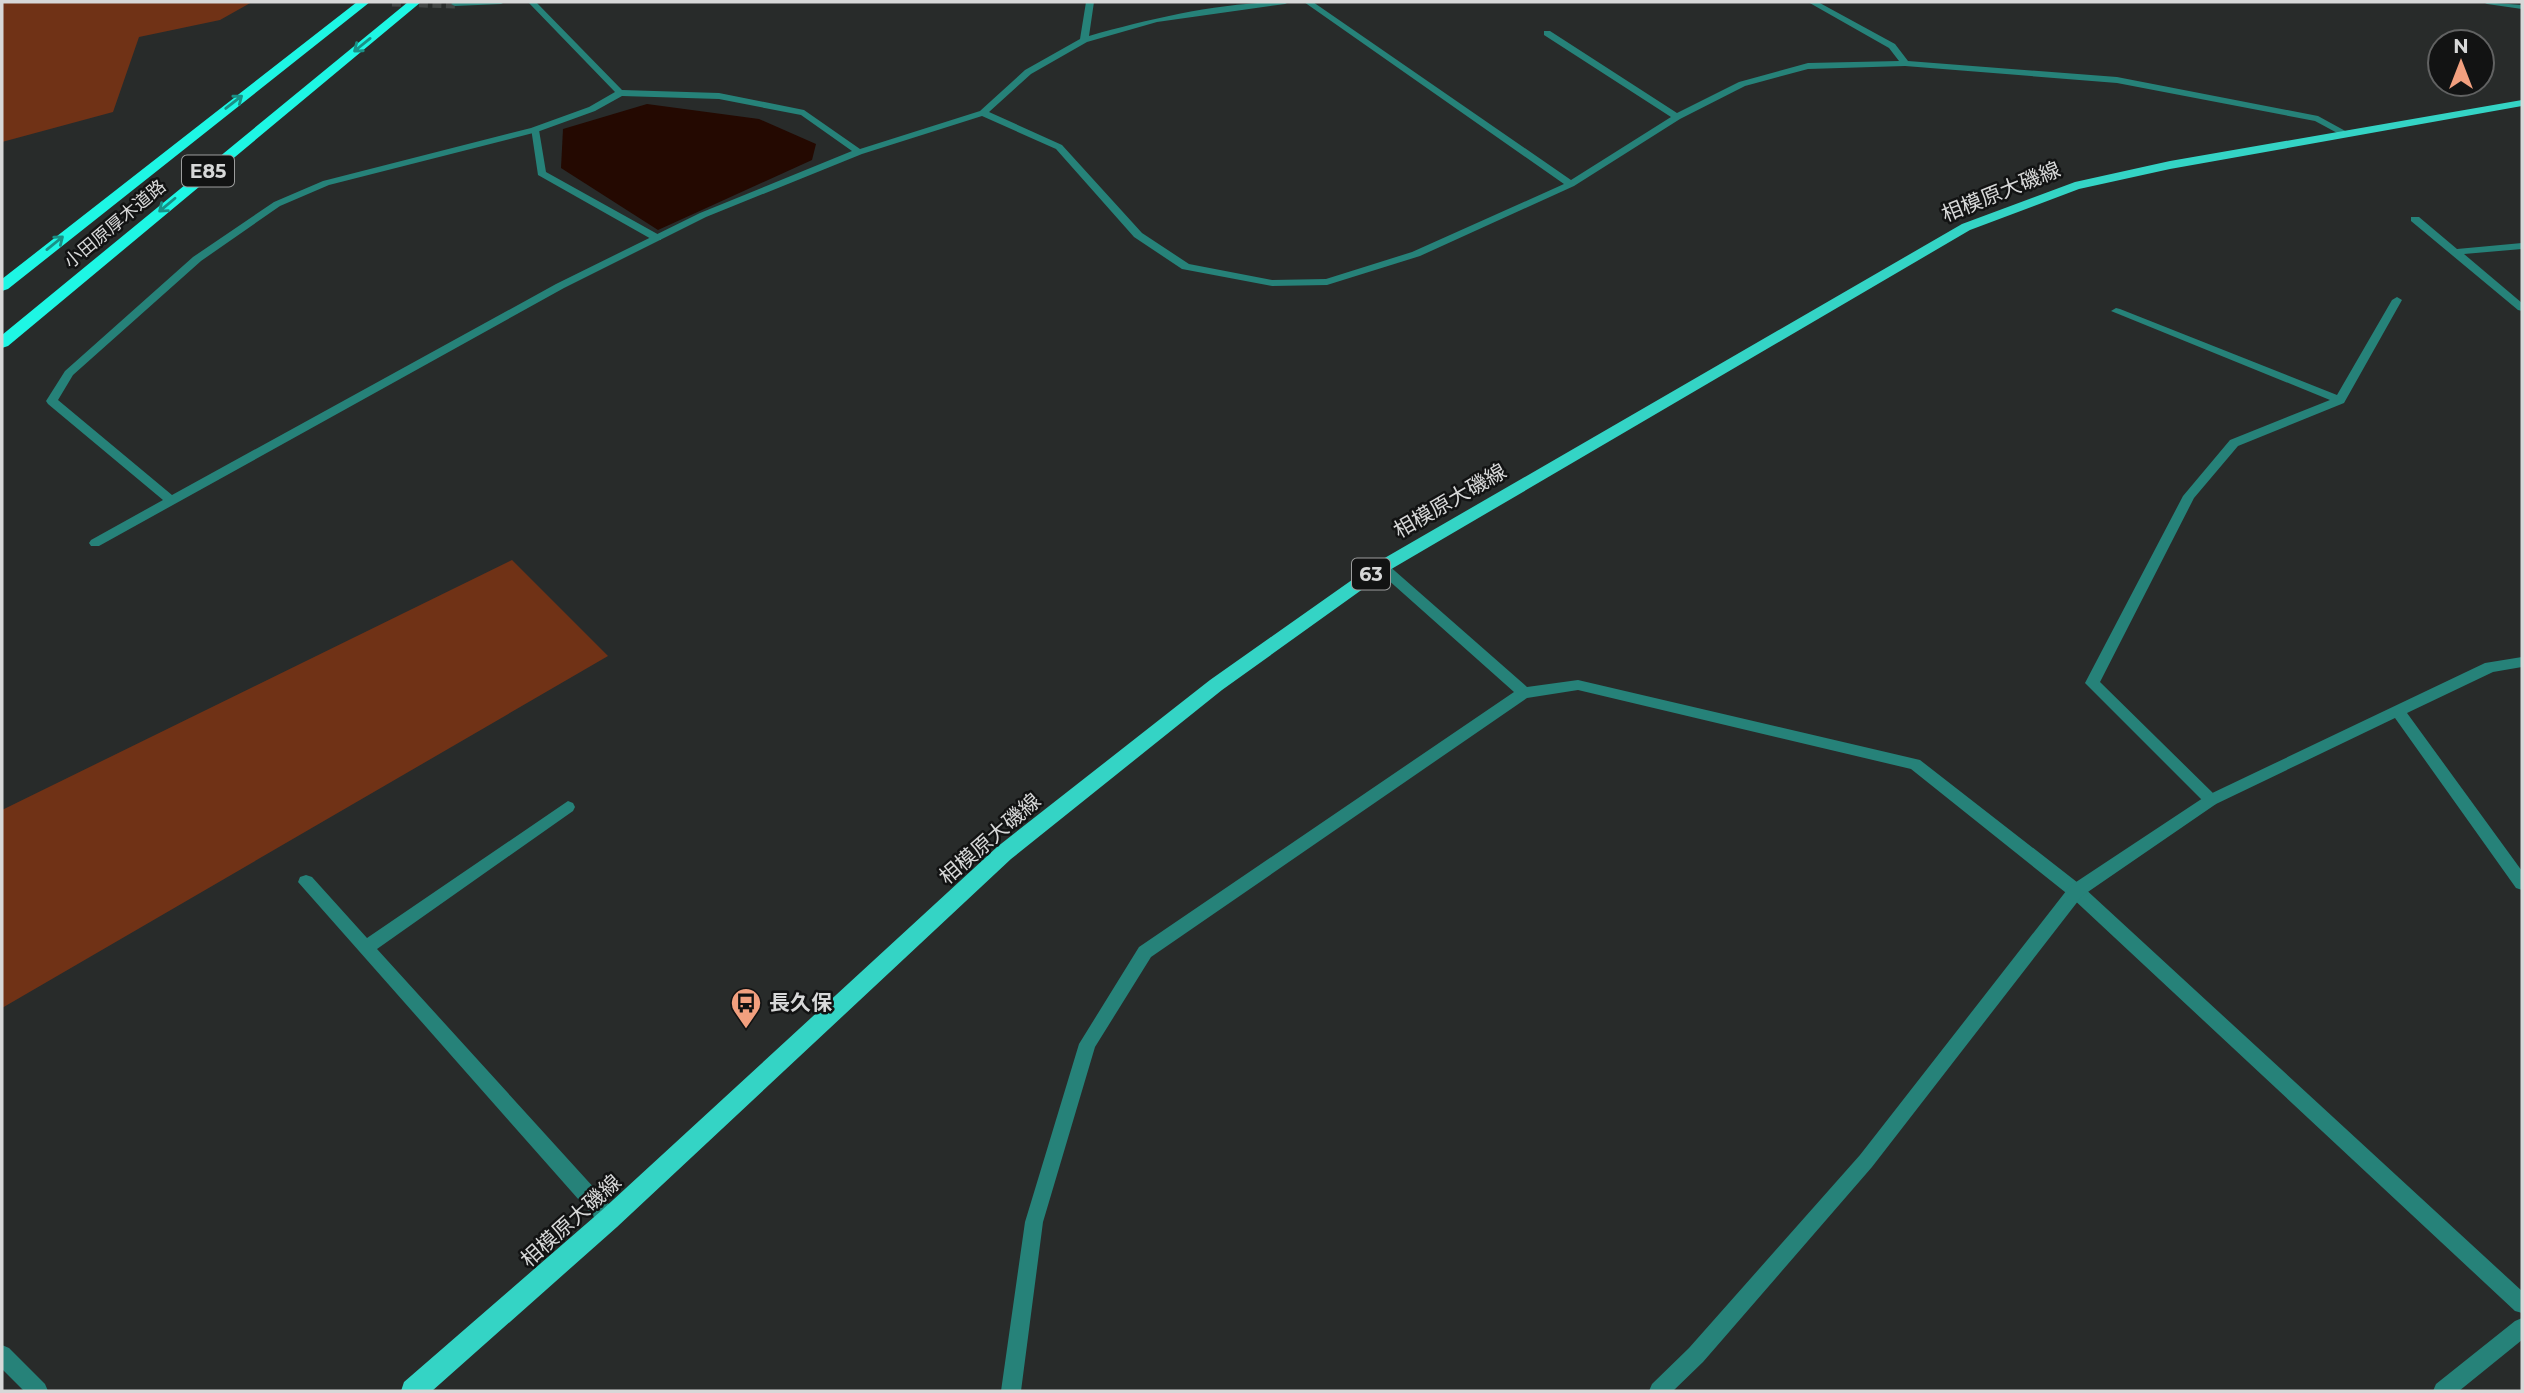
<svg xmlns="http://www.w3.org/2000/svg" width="2524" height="1393" font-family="Montserrat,'Noto Sans JP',sans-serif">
  <rect width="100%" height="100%" fill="#282b2a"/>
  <path fill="#703216" d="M 2,2 L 252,2 L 220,20 L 139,37 L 113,112 L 2,142 Z
    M 512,560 L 608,656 L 2,1008 L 2,810 Z"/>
  <path fill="#240901" d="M 647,104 L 759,119 L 816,144 L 812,160 L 658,230 L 561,168 L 563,129 Z"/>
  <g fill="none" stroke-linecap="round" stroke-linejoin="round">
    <path stroke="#424544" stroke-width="9" stroke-dasharray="9 4.5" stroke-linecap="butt" d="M 392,2 L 455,4"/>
    <path fill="#268279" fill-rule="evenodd" d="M 531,128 L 539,130 L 546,172 L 661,236 L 661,240 L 653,240 L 538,175 Z
      M 2397,297 L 2402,300 L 2344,403 L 2238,446 L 2194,498 L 2100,682 L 2216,796 L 2218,800 L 2216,804 L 2211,806 L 2206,804 L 2085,683 L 2183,496 L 2230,440 L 2330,400 L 2111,311 L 2116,308 L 2120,309 L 2337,395 L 2392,300 Z
      M 1382,562 L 1387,564 L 1527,687 L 1578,680 L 1920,760 L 2082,886 L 2522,1291 L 2522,1313 L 2515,1311 L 2070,896 L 1911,769 L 1578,690 L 1527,698 L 1151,957 L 1095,1047 L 1043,1222 L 1021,1391 L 1001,1391 L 1025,1222 L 1079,1044 L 1139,947 L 1514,692 L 1377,570 L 1376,567 L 1377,564 Z
      M 568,801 L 573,803 L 575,807 L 573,811 L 377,949 L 616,1212 L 618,1219 L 616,1226 L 609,1228 L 602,1226 L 298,882 L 300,877 L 306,875 L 312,877 L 367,938 Z
      M 2522,1318 L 2522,1340 L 2459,1391 L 2433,1391 L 2436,1384 L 2515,1321 Z
      M 2,1345 L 9,1348 L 45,1384 L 48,1391 L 24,1391 L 2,1369 Z"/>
    <path fill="#268279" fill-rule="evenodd" d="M 454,2 L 505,2 L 501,4 L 455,6 L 451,4 Z
      M 528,2 L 536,2 L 622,90 L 719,93 L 804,110 L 860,149 L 980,111 L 1025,70 L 1080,39 L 1086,2 L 1094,2 L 1089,36 C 1153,18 1222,2 1289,2 L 1285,4 L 1157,22 L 1087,42 L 1031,74 L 989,112 L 1062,145 L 1142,233 L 1189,264 L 1272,280 L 1326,279 L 1412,252 L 1564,184 L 1304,2 L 1313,2 L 1571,180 L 1671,117 L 1544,35 L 1544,31 L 1550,31 L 1677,113 L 1739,82 L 1808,63 L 1899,61 L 1889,48 L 1808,2 L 1818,2 L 1895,44 L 1908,61 L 2117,77 L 2318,116 L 2349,133 L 2341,135 L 2315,121 L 2117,83 L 1905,66 L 1808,69 L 1745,86 L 1680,119 L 1574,186 L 1420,256 L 1327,285 L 1272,286 L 1182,269 L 1134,237 L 1056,149 L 982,116 L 862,154 L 706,217 L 564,288 L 99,546 L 91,546 L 89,543 L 91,540 L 163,500 L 48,404 L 46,401 L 65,371 L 193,257 L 274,202 L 323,181 L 531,128 L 589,107 L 615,92 ZM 622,96 L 719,99 L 801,115 L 852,151 L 700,213 L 556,284 L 172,495 L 58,400 L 73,375 L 201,261 L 280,206 L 329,185 L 537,132 L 595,111 Z
      M 2483,2 L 2522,5 L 2522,9 L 2487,4 Z
      M 2411,217 L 2419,217 L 2457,249 L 2522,243 L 2522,249 L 2464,254 L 2522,303 L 2522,311 L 2518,310 L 2411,221 Z
      M 2522,657 L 2522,667 L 2493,672 L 2407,713 L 2522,871 L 2522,890 L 2516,888 L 2395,718 L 2216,804 L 2082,896 L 1872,1167 L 1703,1362 L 1673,1391 L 1649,1391 L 1652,1384 L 1689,1348 L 1860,1155 L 2070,886 L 2206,796 L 2485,663 Z"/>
    <path fill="#34d4c5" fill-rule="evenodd" d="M 2522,100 L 2522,106 L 2170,169 L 2079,189 L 1970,230 L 1388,571 L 1222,690 L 1011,859 L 617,1227 L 432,1391 L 401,1391 L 404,1382 L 601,1211 L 997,847 L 1210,680 L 1376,563 L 1962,224 L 2075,182 L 2170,161 Z"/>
    <path fill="#1ef6e4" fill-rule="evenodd" d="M 357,2 L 370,2 L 8,289 L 2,291 L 2,279 Z
      M 408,2 L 421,2 L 8,346 L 2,348 L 2,335 Z"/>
  </g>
  <defs><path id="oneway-shaft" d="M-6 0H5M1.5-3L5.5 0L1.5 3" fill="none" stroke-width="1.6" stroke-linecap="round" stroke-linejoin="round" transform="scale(1.75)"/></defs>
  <g stroke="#199086">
    <use href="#oneway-shaft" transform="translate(362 45) rotate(141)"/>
    <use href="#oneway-shaft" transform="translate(234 102) rotate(-38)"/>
    <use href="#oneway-shaft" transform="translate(167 205) rotate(140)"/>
    <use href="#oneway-shaft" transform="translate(55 243) rotate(-39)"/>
  </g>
  <defs>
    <g id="bus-pin" transform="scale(1.575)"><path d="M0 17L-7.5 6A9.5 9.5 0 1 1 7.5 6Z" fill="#f2a07f" stroke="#121313"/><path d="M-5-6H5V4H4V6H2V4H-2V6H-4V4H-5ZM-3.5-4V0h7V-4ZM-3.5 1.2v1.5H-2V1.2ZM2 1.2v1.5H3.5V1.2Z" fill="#111"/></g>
  </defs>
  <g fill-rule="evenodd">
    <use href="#bus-pin" x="746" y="1003"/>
  </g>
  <g text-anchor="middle" stroke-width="5" stroke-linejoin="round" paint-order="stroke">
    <g font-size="18" fill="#d7d8d8" stroke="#121313">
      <text transform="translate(115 224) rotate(-40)" y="6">小田原厚木道路</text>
    </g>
    <g fill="#121313" stroke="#9c9d9d" stroke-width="2">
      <rect x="182" y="155.5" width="52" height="31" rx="5"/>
      <rect x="1352" y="558.5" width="38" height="31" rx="5"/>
    </g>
    <g font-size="19" font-weight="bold" fill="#d7d8d8">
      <text x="208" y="178">E85</text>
      <text x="1371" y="581">63</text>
    </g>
    <g font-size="21" fill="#d7d8d8" stroke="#121313">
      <text transform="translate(2001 192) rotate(-22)" y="7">相模原大磯線</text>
      <text transform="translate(1450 501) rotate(-30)" y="7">相模原大磯線</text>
      <text transform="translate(990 839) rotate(-41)" y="7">相模原大磯線</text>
      <text transform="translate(571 1221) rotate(-42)" y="7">相模原大磯線</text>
    </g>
    <g font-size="21" font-weight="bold" fill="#d7d8d8" stroke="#121313" text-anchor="start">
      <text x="769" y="1010">長久保</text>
    </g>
  </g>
  <rect width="2524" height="1393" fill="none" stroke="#d7d8d8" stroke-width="7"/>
  <g transform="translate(2461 63)"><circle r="33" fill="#121313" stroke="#616262" stroke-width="2"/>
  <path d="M0-5L12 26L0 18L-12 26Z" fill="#f2a07f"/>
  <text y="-10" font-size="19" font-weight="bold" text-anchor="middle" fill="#d7d8d8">N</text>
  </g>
</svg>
